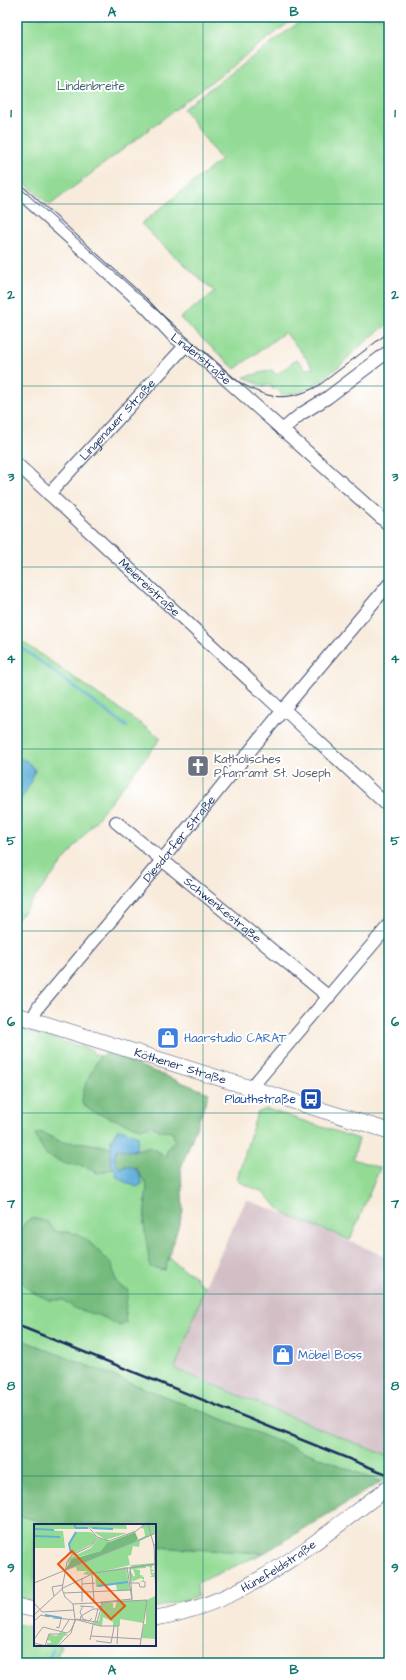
<svg xmlns="http://www.w3.org/2000/svg" width="406" height="1680" font-family="'Architects Daughter',sans-serif">
  <rect width="100%" height="100%" fill="#fff"/>
  <filter id="ink" filterUnits="userSpaceOnUse"><feTurbulence type="fractalNoise" baseFrequency=".025" numOctaves="2"/><feDisplacementMap in="SourceGraphic" scale="8" xChannelSelector="R" yChannelSelector="G"/><feConvolveMatrix kernelMatrix="1 2 1 2 8 2 1 2 1" color-interpolation-filters="sRGB"/></filter>
  <filter id="wash" filterUnits="userSpaceOnUse"><feTurbulence type="fractalNoise" baseFrequency=".012" numOctaves="4" result="noise"/><feDisplacementMap in="SourceGraphic" scale="16" xChannelSelector="R" yChannelSelector="G"/><feGaussianBlur stdDeviation="0.9" result="paint"/><feColorMatrix in="noise" values="0 0 0 0 0 0 0 0 0 0 0 0 0 0 0 0 0 1.4 0 .05"/><feComposite in="paint" operator="in"/></filter>
  <g filter="url(#wash)">
    <rect width="100%" height="100%" fill="#f8ebdb"/>
    <path fill="#d2bec4" d="M 246,1200 L 285,1214 L 389,1258 L 389,1457 L 175,1369 L 205,1286 Z"/>
    <path fill="#93db95" stroke="#57857a" d="M 17,17 L 296,17 L 50,205 L 17,176 Z
      M 306,17 L 389,17 L 389,323 L 355,350 L 342,364 L 320,382 L 299,393 L 281,395 L 280,392 L 277,389 L 272,389 L 272,386 L 265,384 L 264,387 L 244,377 L 272,370 L 276,375 L 297,359 L 306,369 L 314,368 L 285,332 L 235,369 L 180,318 L 215,292 L 173,255 L 141,224 L 221,160 L 183,109 Z
      M 17,638 L 161,738 L 17,920 Z
      M 17,1027 L 92,1050 L 93,1053 L 100,1056 L 85,1085 L 140,1128 C 155,1125 157,1130 172,1132 L 175,1140 L 169,1147 L 165,1157 L 158,1151 L 147,1147 L 133,1151 L 84,1143 L 62,1142 L 40,1132 L 66,1164 L 85,1166 L 97,1173 L 124,1166 L 136,1168 L 147,1185 L 144,1225 L 165,1270 L 168,1257 L 183,1269 L 196,1277 L 198,1282 L 205,1286 L 175,1369 L 389,1457 L 389,1473 L 381,1482 L 17,1338 Z
      M 267,1109 L 359,1139 L 353,1159 L 380,1168 L 350,1240 L 285,1214 L 261,1191 L 241,1183 L 237,1179 L 257,1113 Z
      M 17,1515 L 53,1525 L 35,1525 L 35,1603 L 17,1596 Z
      M 155,1547 L 264,1553 L 197,1583 L 198,1596 L 155,1608 Z
      M 17,1624 L 35,1628 L 35,1645 L 61,1645 L 55,1663 L 17,1663 Z"/>
    <path fill="#76bb7e" stroke="#48756e" d="M 107,1053 L 209,1093 L 181,1168 L 183,1211 L 165,1270 L 150,1267 L 144,1225 L 147,1185 L 136,1168 L 124,1166 L 97,1173 L 85,1166 L 66,1164 L 45,1154 L 35,1135 L 40,1132 L 62,1142 L 84,1143 L 133,1151 L 147,1147 L 158,1151 L 165,1157 L 169,1147 L 175,1140 L 172,1132 L 161,1131 L 151,1125 L 140,1128 L 93,1112 L 82,1104 C 82,1086 92,1071 100,1056 Z
      M 33,1218 L 48,1222 L 56,1232 L 71,1232 L 86,1239 L 112,1264 L 115,1278 L 121,1287 L 128,1290 C 127,1301 124,1311 126,1323 L 120,1326 L 101,1316 L 76,1309 L 63,1300 L 49,1300 L 30,1291 L 23,1283 L 17,1283 L 17,1242 L 25,1222 Z
      M 17,1338 L 381,1482 L 264,1553 L 155,1547 L 155,1525 L 53,1525 L 17,1515 Z"/>
    <path fill="#60afda" stroke="#3e6f9c" d="M 17,757 L 27,761 L 35,770 C 32,785 23,794 17,807 Z
      M 121,1129 L 138,1136 L 138,1141 L 136,1149 L 130,1151 L 117,1149 C 114,1155 114,1163 120,1168 C 123,1168 126,1165 129,1166 C 136,1167 142,1177 142,1184 L 137,1187 C 133,1186 119,1179 116,1176 C 117,1170 113,1169 111,1164 C 109,1158 112,1147 111,1140 L 117,1130 Z"/>
    <g fill="none" stroke-linecap="round" stroke-linejoin="round">
      <path stroke="#60afda" stroke-width="2.5" d="M 17,644 L 127,727
        M 47,1663 L 53,1649"/>
    </g>
  </g>
  <g filter="url(#ink)">
    <g fill="none" stroke-linecap="round" stroke-linejoin="round">
      <g stroke="#3c4b71" stroke-width="14">
        <g id="minor">
          <path id="s1" d="M 17,190 L 145,306 L 174,337 L 201,357 L 389,525"/>
          <path d="M 282,430 L 301,414 L 327,398 L 389,351"/>
          <path id="s2" d="M 17,464 L 277,706 L 288,713 L 389,807"/>
          <path id="s3" d="M 49,494 L 185,346"/>
          <path id="s4" d="M 116,822 L 329,997"/>
          <path id="s5" d="M 32,1019 L 39,1006 L 162,860 L 283,710 L 389,584"/>
          <path d="M 251,1088 L 389,925"/>
        </g>
      </g>
      <g stroke="#3c4b71" stroke-width="16">
        <g id="major">
          <path id="s6" d="M 17,1015 L 389,1131"/>
          <path d="M 17,1606 L 35,1610"/>
          <path id="s7" d="M 155,1618 C 247,1604 316,1540 389,1487"/>
        </g>
      </g>
      <use href="#minor" stroke="#fff" stroke-width="12"/>
      <use href="#major" stroke="#fff" stroke-width="15"/>
      <path stroke="#1b2f5e" stroke-width="1" d="M 17,185 L 233,378 C 263,398 284,404 318,386 L 389,332"/>
      <path stroke="#1b2f5e" stroke-width="2.5" d="M 17,1325 L 389,1475"/>
    </g>
  </g>
  <path fill="none" stroke="#0f766e" stroke-width="1" stroke-opacity="0.55" d="M 203,17 L 203,1663M 17,204 L 389,204M 17,386 L 389,386M 17,567 L 389,567M 17,749 L 389,749M 17,931 L 389,931M 17,1113 L 389,1113M 17,1294 L 389,1294M 17,1476 L 389,1476"/>
  <defs>
    <g id="church-square" transform="scale(1.15)"><rect x="-9" y="-9" width="18" height="18" rx="4" fill="#6b7280" stroke="#fff"/><path d="M-1.2-6h2.4v3.5h3.3v2.4h-3.3V6h-2.4V-.1h-3.3v-2.4h3.3Z" fill="#fff"/></g>
    <g id="shop-square" transform="scale(1.15)"><rect x="-9" y="-9" width="18" height="18" rx="4" fill="#3f7fe0" stroke="#fff"/><path d="M-5-2.5h2.3a2.7 3.5 0 0 1 5.4 0H5L5.5 6h-11ZM-1.5-2.5h3a1.5 2.3 0 0 0-3 0Z" fill="#fff"/></g>
    <g id="bus-square" transform="scale(1.15)"><rect x="-9" y="-9" width="18" height="18" rx="4" fill="#1a4fb4" stroke="#fff"/><path d="M-5-6H5V4H4V6H2V4H-2V6H-4V4H-5ZM-3.5-4V0h7V-4ZM-3.5 1.2v1.5H-2V1.2ZM2 1.2v1.5H3.5V1.2Z" fill="#fff"/></g>
  </defs>
  <g fill-rule="evenodd">
    <use href="#church-square" x="198" y="766"/>
    <use href="#shop-square" x="168" y="1038"/>
    <use href="#bus-square" x="311" y="1099"/>
    <use href="#shop-square" x="283" y="1355"/>
  </g>
  <g text-anchor="middle" stroke-width="4" stroke-linejoin="round" paint-order="stroke">
    <g font-size="12" fill="#3f636e" stroke="#fff">
      <text x="91" y="90">Lindenbreite</text>
    </g>
    <g font-size="12" fill="#1b2f5e" stroke="#fff">
      <text dy="4" stroke="none"><textPath href="#s1" startOffset="250">Lindenstraße</textPath></text>
      <text dy="4" stroke="none"><textPath href="#s3" startOffset="101">Lingenauer Straße</textPath></text>
      <text dy="4" stroke="none"><textPath href="#s2" startOffset="181">Meiereistraße</textPath></text>
      <text dy="4" stroke="none"><textPath href="#s5" startOffset="233">Diesdorfer Straße</textPath></text>
      <text dy="4" stroke="none"><textPath href="#s4" startOffset="138">Schwenkestraße</textPath></text>
      <text dy="4" stroke="none"><textPath href="#s6" startOffset="171">Köthener Straße</textPath></text>
      <text dy="4" stroke="none"><textPath href="#s7" startOffset="135">Hünefeldstraße</textPath></text>
    </g>
    <g font-size="12" fill="#5b616d" stroke="#fff" text-anchor="start">
      <text x="214" y="763">Katholisches<tspan x="214" dy="14">Pfarramt St. Joseph</tspan></text>
    </g>
    <g font-size="12" fill="#366cbe" stroke="#fff" text-anchor="start">
      <text x="184" y="1042">Haarstudio CARAT</text>
      <text x="298" y="1359">Möbel Boss</text>
    </g>
    <g font-size="12" fill="#164399" stroke="#fff" text-anchor="end">
      <text x="296" y="1103">Plauthstraße</text>
    </g>
  </g>
  <g transform="translate(34 1524)">
    <rect width="122" height="122" fill="#f8ebdb"/>
    <path d="M 0,0 L 51,0 L 55,5 L 0,5 ZM 53,0 L 92,0 L 93,5 L 56,4 ZM 121,0 L 122,9 L 106,17 L 105,23 L 99,22 L 97,31 L 94,32 L 96,41 L 54,51 L 49,50 L 53,47 L 43,47 L 42,43 L 31,47 L 100,18 L 111,12 L 110,5 L 107,4 L 109,1 ZM 0,6 L 29,7 L 31,24 L 0,24 ZM 42,8 L 56,8 L 63,12 L 60,19 L 37,31 L 35,21 ZM 60,8 L 92,9 L 93,9 L 72,16 ZM 64,14 L 76,17 L 68,27 L 43,33 L 33,40 L 35,34 L 57,24 ZM 120,39 L 117,45 L 120,46 L 117,49 L 121,49 L 120,56 L 120,53 L 116,53 L 120,50 L 117,51 L 116,43 L 112,42 L 112,44 L 111,44 L 100,45 L 106,46 L 106,51 L 113,48 L 106,51 L 110,52 L 107,53 L 110,53 L 110,58 L 106,58 L 110,56 L 107,54 L 97,58 L 101,51 L 99,45 L 96,46 L 100,53 L 96,58 L 95,48 L 97,41 ZM 92,43 L 96,66 L 83,67 L 82,60 L 62,63 L 61,49 ZM 121,72 L 122,115 L 107,114 L 110,100 L 112,100 L 112,82 L 109,99 L 86,95 L 86,102 L 79,103 L 79,98 L 69,93 L 68,102 L 56,99 L 65,97 L 69,78 L 79,79 L 79,84 L 81,84 L 83,77 L 113,76 ZM 29,108 L 34,111 L 30,112 L 23,122 L 13,121 L 13,119 L 17,119 L 17,117 L 13,116 L 15,110 L 22,112 Z" fill="#93db95"/>
    <path d="M 101,8 L 104,15 L 100,18 L 31,46 L 38,35 L 67,27 L 73,19 Z" fill="#76bb7e"/>
    <path fill="none" stroke="#60afda" stroke-width="2" d="M 23,0 L 40,0 L 42,4 L 54,4M 58,4 L 79,5M 0,5 L 20,6M 0,12 L 26,13M 37,29 L 35,20 L 42,8M 64,62 L 94,58M 11,91 L 28,94"/>
    <path fill="none" stroke="#a0a0a9" stroke-width="1" d="M 52,0 L 63,13 L 75,17 L 102,7 L 111,0M 114,0 L 120,22M 120,20 L 122,76M 93,43 L 98,76M 58,50 L 60,77M 0,59 L 122,9M 96,59 L 105,59 L 106,63 L 111,63 L 111,57M 48,60 L 61,59M 30,69 L 96,66M 20,72 L 18,63 L 29,61M 48,78 L 48,55M 0,79 L 8,88 L 40,86M 39,80 L 113,76M 46,82 L 60,83M 49,82 L 46,88 L 49,95 L 55,97 L 58,94M 0,91 L 29,64 L 60,49 L 122,40M 19,94 L 44,96 L 66,102 L 84,102 L 83,120M 46,96 L 47,92 L 59,85 L 66,85 L 68,77M 0,97 L 7,91 L 15,93M 61,97 L 64,85M 22,103 L 25,104 L 27,95M 57,112 L 107,115M 0,115 L 9,103 L 33,109 L 37,106 L 42,95 L 63,98 L 69,78 L 98,75 L 96,44 L 122,40M 56,116 L 59,101M 62,117 L 77,119 L 80,103M 0,119 L 12,122M 11,122 L 15,110 L 26,110 L 35,96M 24,122 L 37,109 L 41,96 L 39,80 L 31,73 L 28,65 L 33,38 L 38,31 L 57,22 L 64,13M 106,122 L 113,76M 122,122 L 122,88"/>
    <path fill="#e8590c" fill-opacity="0.15" stroke="#e8590c" stroke-width="2" d="M 38,27 L 91,82 L 77,95 L 24,40 Z"/>
    <rect width="122" height="122" fill="none" stroke="#1b2f5e" stroke-width="2"/>
  </g>
  <rect width="406" height="1680" fill="none" stroke="#fff" stroke-width="44"/>
  <rect x="22" y="22" width="362" height="1636" fill="none" stroke="#0f766e" stroke-width="1.5"/>
  <g font-size="13" text-anchor="middle" font-weight="bold" fill="#0f766e">
    <text x="112" y="16">A</text>
    <text x="294" y="16">B</text>
    <text x="11" y="117">1</text>
    <text x="395" y="117">1</text>
    <text x="11" y="299">2</text>
    <text x="395" y="299">2</text>
    <text x="11" y="481">3</text>
    <text x="395" y="481">3</text>
    <text x="11" y="663">4</text>
    <text x="395" y="663">4</text>
    <text x="11" y="845">5</text>
    <text x="395" y="845">5</text>
    <text x="11" y="1026">6</text>
    <text x="395" y="1026">6</text>
    <text x="11" y="1208">7</text>
    <text x="395" y="1208">7</text>
    <text x="11" y="1390">8</text>
    <text x="395" y="1390">8</text>
    <text x="11" y="1572">9</text>
    <text x="395" y="1572">9</text>
    <text x="112" y="1674">A</text>
    <text x="294" y="1674">B</text>
  </g>
</svg>
